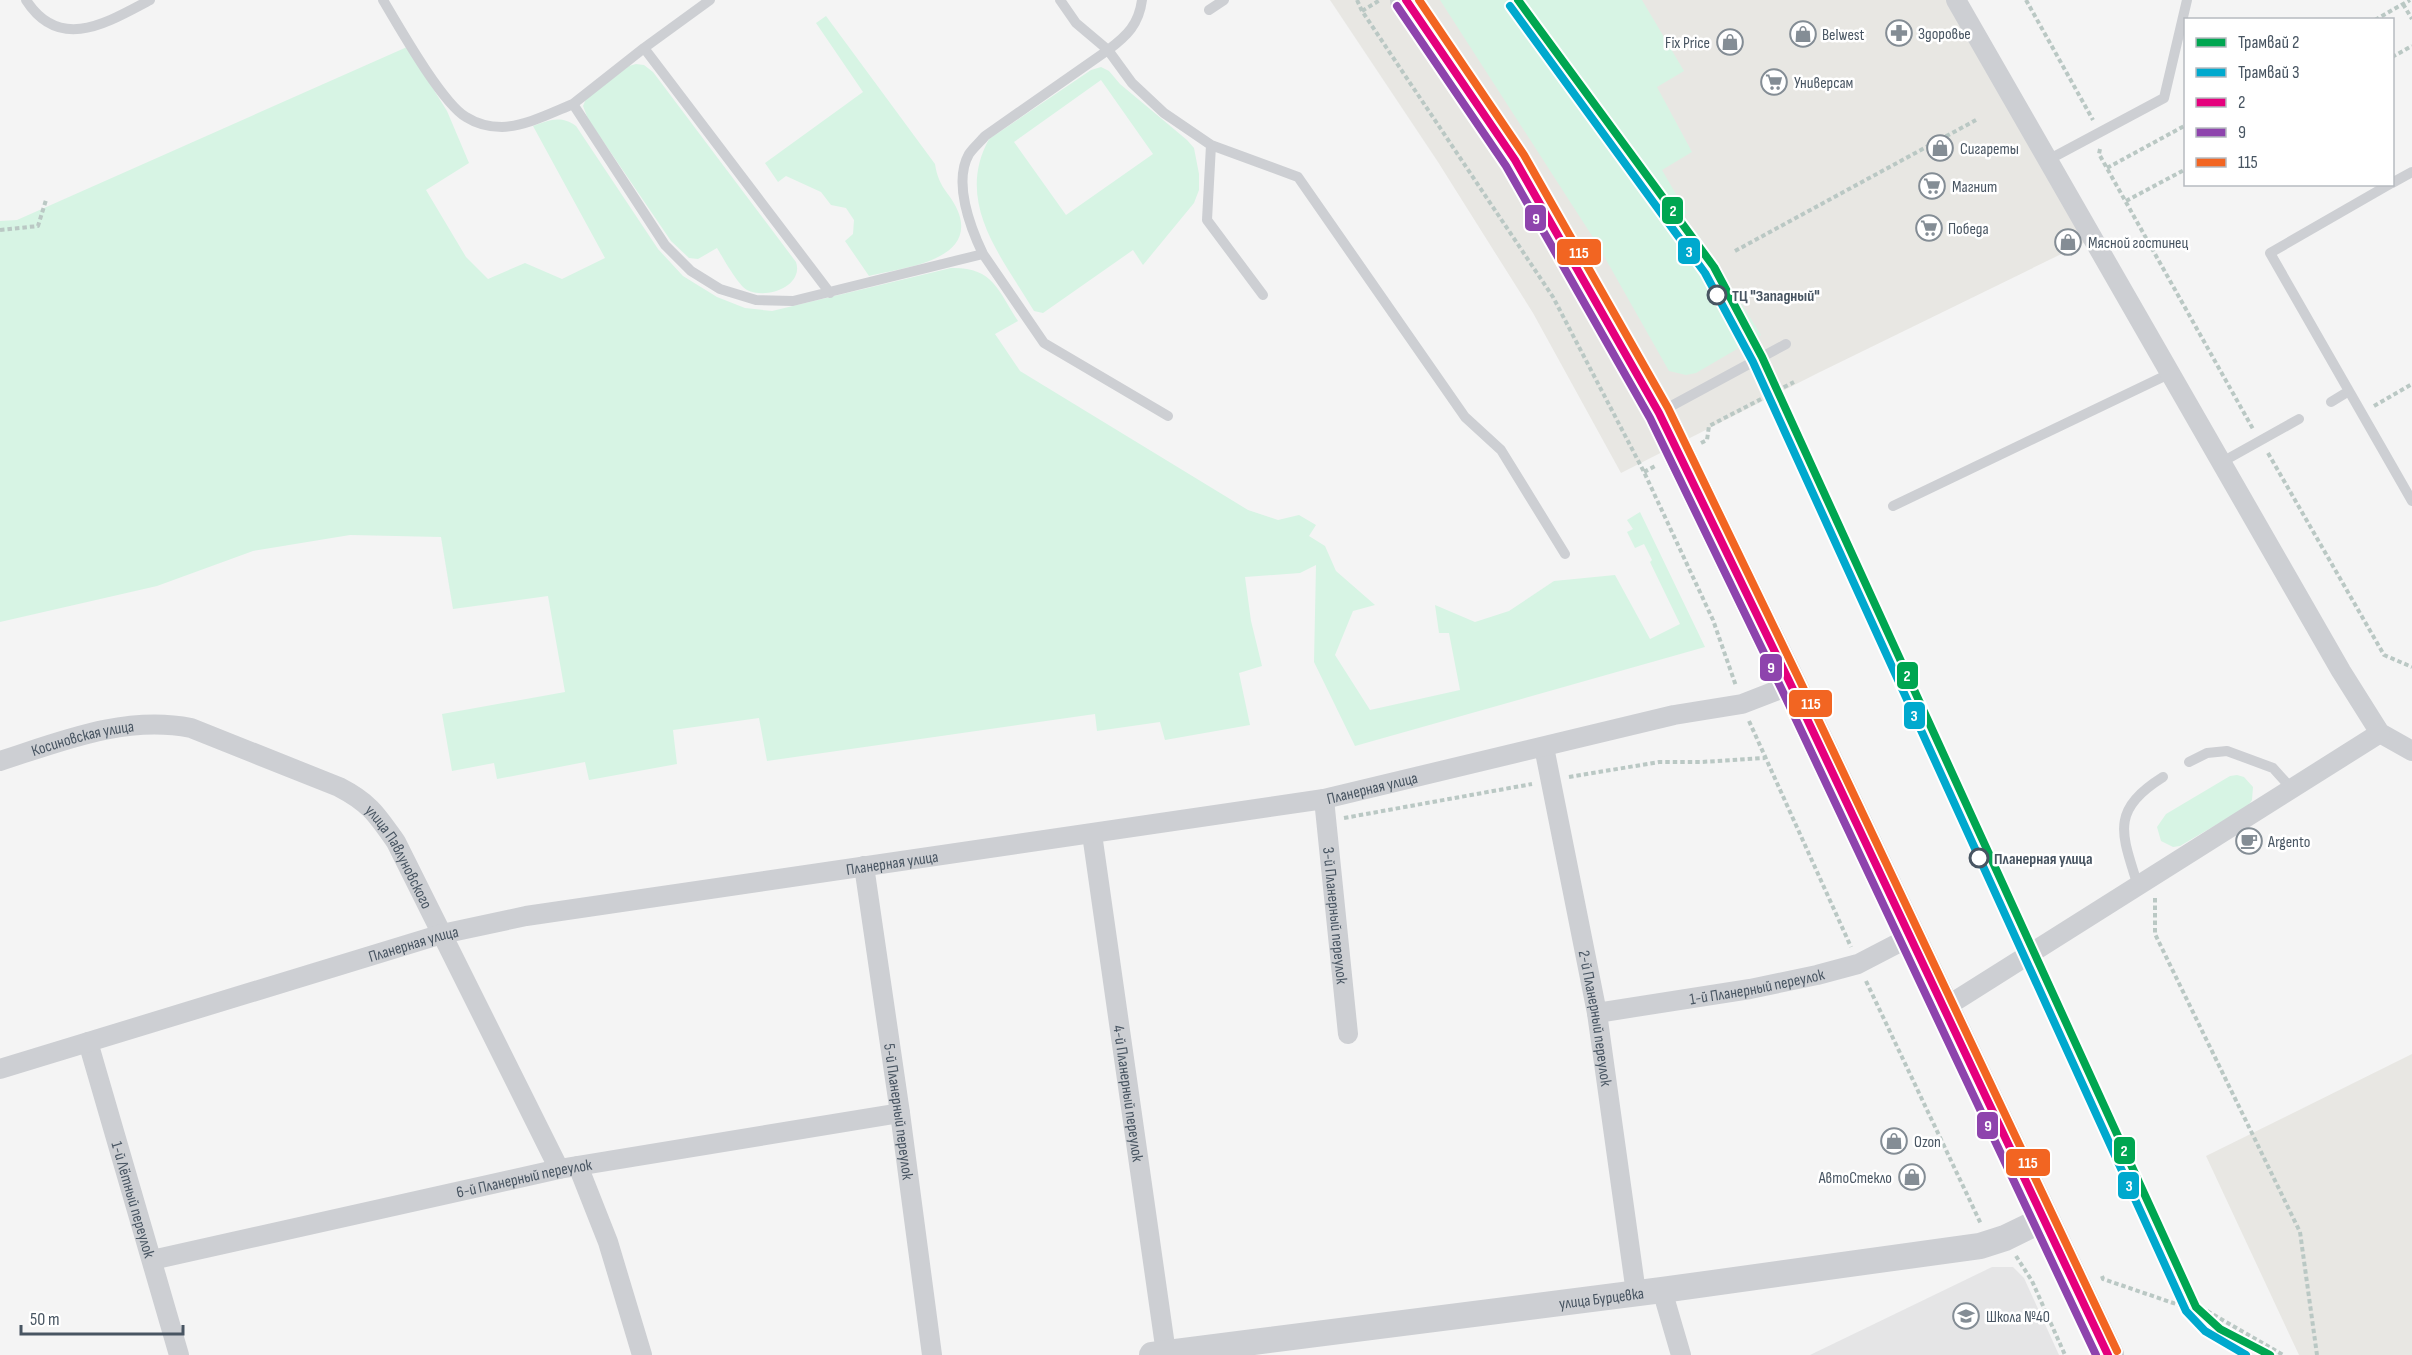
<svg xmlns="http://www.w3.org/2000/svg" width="2412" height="1355" font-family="'Sofia Sans Condensed',sans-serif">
  <rect width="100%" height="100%" fill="#f4f4f4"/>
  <path fill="#e8e7e3" d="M 1330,0 L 1956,0 L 2090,240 L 1818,373 L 1621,473 L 1533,313 L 1438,162 Z
    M 2412,1054 L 2412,1355 L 2299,1355 L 2206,1156 Z"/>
  <path fill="#e5e5e6" d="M 1992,1267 L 2013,1267 L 2024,1278 L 2059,1355 L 1810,1355 Z"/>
  <path fill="#d7f4e4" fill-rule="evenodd" d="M 1440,0 L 1514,0 L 1528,20 L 1535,16 L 1524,0 L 1642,0 L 1684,71 L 1657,87 L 1692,152 L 1662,170 L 1687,213 L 1683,216 L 1699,236 L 1761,335 L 1696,373 L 1686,375 L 1669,371 L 1596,242 Z
    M 826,16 L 935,164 C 939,191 952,193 959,214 C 975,262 900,268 869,276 L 845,241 L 853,234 L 854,220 L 846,208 L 831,205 L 821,192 L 786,176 L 778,182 L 765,163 L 863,92 L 816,23 Z
    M 407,47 L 447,111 L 469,163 L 426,190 L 466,257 L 488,279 L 525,263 L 562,279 L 605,258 L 533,126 C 549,120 561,115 576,126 L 658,249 L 683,276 L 717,297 L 745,308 L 772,311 L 951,268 C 993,267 997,289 1018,321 L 995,334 L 1020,371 L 1248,510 L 1278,520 L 1299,515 L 1316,525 L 1309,536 L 1325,546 L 1336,571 L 1375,605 L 1353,611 L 1335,655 L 1370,710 L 1460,690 L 1449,633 L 1439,633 L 1435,605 L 1475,622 L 1509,611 L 1554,581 L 1615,575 L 1650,639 L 1680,624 L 1650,562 L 1652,560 L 1644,544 L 1635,548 L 1627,532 L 1633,529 L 1627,520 L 1640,512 L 1705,647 L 1355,746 L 1314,662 L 1316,565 L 1300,573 L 1245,577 L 1251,621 L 1262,666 L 1239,673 L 1250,725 L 1165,740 L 1160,722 L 1097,731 L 1095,714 L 767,761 L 759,718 L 673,730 L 677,764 L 589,780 L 585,762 L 497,779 L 494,763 L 452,771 L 442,714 L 565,692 L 548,596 L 453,609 L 441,537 L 350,535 L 253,551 L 157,586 L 0,622 L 0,221 L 17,220 Z
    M 636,64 L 644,65 L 653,72 L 796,262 C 804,286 767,300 747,290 C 738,285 723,258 717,248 L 698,259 L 689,258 L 671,241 L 588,119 L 583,106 L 586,99 L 629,66 Z
    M 1101,67 L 1109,71 L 1120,84 L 1187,140 L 1194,148 L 1199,174 L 1199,190 L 1194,203 L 1143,265 L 1133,250 L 1043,313 L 1034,311 C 1002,257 954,203 989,139 L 1091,70 ZM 1101,80 L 1153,154 L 1066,215 L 1014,142 Z
    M 2237,775 L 2244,777 L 2253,787 L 2252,800 L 2248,806 L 2180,846 L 2173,847 L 2161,841 L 2157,827 L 2166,814 L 2230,776 Z"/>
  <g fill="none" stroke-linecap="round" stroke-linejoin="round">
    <path stroke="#bac8c4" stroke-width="4" stroke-dasharray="4.5 3" stroke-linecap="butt" d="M 1357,0 L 1362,11 L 1553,297 L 1644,472 L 1713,620 L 1736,686
      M 2026,0 L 2093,120
      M 2403,4 L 2412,19
      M 1362,11 L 1380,0
      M 2375,20 L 2410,0
      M 2392,57 L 2412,46
      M 2100,149 L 2099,154 L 2253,429
      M 2107,168 L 2186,125
      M 2126,201 L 2186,169
      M 0,230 L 38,226 L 46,200
      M 1735,251 L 1976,120
      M 2374,406 L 2412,384
      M 1701,443 L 1707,440 L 1709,426 L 1794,382
      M 2268,453 L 2384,655 L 2412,667
      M 1644,472 L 1657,465
      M 1749,721 L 1851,947
      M 1569,777 L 1659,762 L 1701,762 L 1765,758
      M 1344,818 L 1532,784
      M 2155,898 L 2155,934 L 2300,1232 L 2317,1355
      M 1866,981 L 1981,1224
      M 2016,1256 L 2032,1281 L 2065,1355
      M 2102,1276 L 2103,1279 L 2179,1305 L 2202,1308 L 2283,1355"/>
    <path stroke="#cdcfd3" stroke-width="10" d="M 26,0 C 60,53 108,22 150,0
      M 383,0 C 399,27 442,103 466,117 C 477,124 490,127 502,127 C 526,126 551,113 573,104 L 665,245 L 691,271 L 720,289 L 756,300 L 793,301 L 983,254 C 970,227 953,182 969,154 C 973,148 980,142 985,136 L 1108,50 L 1132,83 L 1164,113 L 1211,145 L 1207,220 L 1263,295
      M 1060,0 L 1076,23 L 1108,50 C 1127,36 1139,24 1142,0
      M 1209,10 L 1224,0
      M 644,48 L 710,0
      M 573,104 L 644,48 L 830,293
      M 1211,145 L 1298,177 L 1465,417 L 1501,450 L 1565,554
      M 2048,160 L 2164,98 L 2187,0
      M 2392,183 L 2412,172
      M 2390,184 L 2270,253 L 2412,501
      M 983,254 L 1044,343 L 1168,416
      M 2331,402 L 2349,391
      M 1662,411 L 1786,344
      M 2222,462 L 2299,419
      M 1893,506 L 2171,373
      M 2189,762 L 2207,753 L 2227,751 L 2273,768 L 2292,789
      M 2138,886 C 2122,834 2109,811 2163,777"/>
    <g stroke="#cdcfd3" stroke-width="20">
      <path d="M 1956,0 L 2341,671 L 2380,733 L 2412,751"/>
      <path id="s1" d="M 1544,747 L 1597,1013 L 1636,1293"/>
      <path id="s2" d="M 0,761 C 62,741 125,715 191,728 L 339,787 C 370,803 377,815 396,842 L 559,1169"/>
      <path id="s3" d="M 1324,799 L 1348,1034"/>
      <path id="s4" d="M 1092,834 L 1166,1353"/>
      <path id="s5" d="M 864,866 L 900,1113 L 932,1355"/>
      <path d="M 1944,1008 L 2380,733"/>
      <path id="s6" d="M 1597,1013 L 1750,989 L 1817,975 L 1858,964 L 1910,937"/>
      <path id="s7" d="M 88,1042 L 179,1355"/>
      <path id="s8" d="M 0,1069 L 442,934 L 526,916 L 1324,799 L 1674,715 L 1742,704 L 1791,685"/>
      <path d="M 578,1166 L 608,1242 L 642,1355"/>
      <path id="s9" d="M 152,1260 L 559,1169 L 900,1113"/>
      <path d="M 1662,1290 L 1681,1355"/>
    </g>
    <path stroke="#cdcfd3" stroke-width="26" id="s10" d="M 1152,1355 L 1662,1290 L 1980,1246 L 2005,1238 L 2044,1219"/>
    <path stroke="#cacdd1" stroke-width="32" d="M 1406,0 L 1515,160 L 1659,413 L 1791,685 L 2108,1355"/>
    <g stroke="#fff" stroke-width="12">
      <path id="bus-1" d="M 1406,0 L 1515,160 L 1659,413 L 1791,685 L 2108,1355"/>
    </g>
    <g stroke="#fff" stroke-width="12">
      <path id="bus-2" d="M 1397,6 L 1506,166 L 1650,418 L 1782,690 L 2096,1355"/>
    </g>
    <g stroke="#fff" stroke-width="12">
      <path id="bus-3" d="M 1419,0 L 1524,155 L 1668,408 L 1800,681 L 2117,1351"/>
    </g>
    <use href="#bus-1" stroke="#e5007d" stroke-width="8"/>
    <use href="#bus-2" stroke="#8e44ad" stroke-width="8"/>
    <use href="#bus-3" stroke="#f26522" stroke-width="8"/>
    <g stroke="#fff" stroke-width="12">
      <path id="tram-1" d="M 1518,0 L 1714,267 L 1762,357 L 2196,1307 L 2220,1329 L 2270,1355"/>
    </g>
    <g stroke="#fff" stroke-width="12">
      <path id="tram-2" d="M 1510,6 L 1705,273 L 1753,362 L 2186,1311 L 2205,1331 L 2246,1355"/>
    </g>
    <use href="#tram-1" stroke="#00a651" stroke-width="8"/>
    <use href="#tram-2" stroke="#00a9ce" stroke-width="8"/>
  </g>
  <defs>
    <g id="pharmacy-ring" transform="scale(1.35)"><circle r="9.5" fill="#fff" stroke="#848d95" stroke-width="1.5"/><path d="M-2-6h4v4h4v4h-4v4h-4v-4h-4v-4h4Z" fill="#848d95"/></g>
    <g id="shop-ring" transform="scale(1.35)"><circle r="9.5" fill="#fff" stroke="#848d95" stroke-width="1.5"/><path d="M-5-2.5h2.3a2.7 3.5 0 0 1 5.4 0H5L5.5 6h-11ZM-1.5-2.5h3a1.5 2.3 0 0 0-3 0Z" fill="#848d95"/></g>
    <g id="supermarket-ring" transform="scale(1.35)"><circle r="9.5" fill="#fff" stroke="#848d95" stroke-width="1.5"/><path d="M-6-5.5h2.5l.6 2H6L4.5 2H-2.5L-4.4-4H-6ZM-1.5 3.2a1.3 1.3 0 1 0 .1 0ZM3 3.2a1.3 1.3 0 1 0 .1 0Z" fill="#848d95"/></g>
    <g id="cafe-ring" transform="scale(1.35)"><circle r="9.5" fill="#fff" stroke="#848d95" stroke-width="1.5"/><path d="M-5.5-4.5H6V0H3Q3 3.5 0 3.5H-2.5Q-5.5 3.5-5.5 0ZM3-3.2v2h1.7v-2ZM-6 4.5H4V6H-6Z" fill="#848d95"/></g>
    <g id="school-ring" transform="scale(1.35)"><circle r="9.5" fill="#fff" stroke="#848d95" stroke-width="1.5"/><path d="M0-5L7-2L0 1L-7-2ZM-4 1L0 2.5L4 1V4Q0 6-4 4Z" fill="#848d95"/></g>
  </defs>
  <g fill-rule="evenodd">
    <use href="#pharmacy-ring" x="1899" y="33"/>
    <use href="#shop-ring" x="1803" y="34"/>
    <use href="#shop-ring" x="1730" y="42"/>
    <use href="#supermarket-ring" x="1774" y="82"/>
    <use href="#shop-ring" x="1940" y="148"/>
    <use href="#supermarket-ring" x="1932" y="186"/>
    <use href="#supermarket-ring" x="1929" y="228"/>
    <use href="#shop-ring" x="2068" y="242"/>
    <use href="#cafe-ring" x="2249" y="841"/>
    <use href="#shop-ring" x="1894" y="1141"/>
    <use href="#shop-ring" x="1912" y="1177"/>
    <use href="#school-ring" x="1966" y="1316"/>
  </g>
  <g fill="#fff" stroke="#485562" stroke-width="3">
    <circle cx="1717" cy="295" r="9"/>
    <circle cx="1979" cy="858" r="9"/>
  </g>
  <g text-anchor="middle" stroke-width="5" stroke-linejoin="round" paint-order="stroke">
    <g font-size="16" fill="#485562" stroke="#fff" text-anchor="start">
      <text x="1918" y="39">Здоровье</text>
      <text x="1822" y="40">Belwest</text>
      <text x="1710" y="48" text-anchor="end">Fix Price</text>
      <text x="1794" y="88">Универсам</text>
      <text x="1960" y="154">Сигареты</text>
      <text x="1952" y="192">Магнит</text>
      <text x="1948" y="234">Победа</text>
      <text x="2088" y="248">Мясной гостинец</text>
      <text x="2268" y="847">Argento</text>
      <text x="1914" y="1147">Ozon</text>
      <text x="1892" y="1183" text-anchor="end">АвтоСтекло</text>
      <text x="1986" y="1322">Школа №40</text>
    </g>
    <g font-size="16" font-weight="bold" fill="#485562" stroke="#fff" text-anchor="start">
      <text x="1732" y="301">ТЦ "Западный"</text>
      <text x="1994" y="864">Планерная улица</text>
    </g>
    <g font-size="16" fill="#485562" stroke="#fff">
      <text dy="6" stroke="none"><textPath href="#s2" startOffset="86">Косиновская улица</textPath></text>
      <text dy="6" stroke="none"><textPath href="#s8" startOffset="1404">Планерная улица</textPath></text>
      <text dy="6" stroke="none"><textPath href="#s2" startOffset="450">улица Павлуновского</textPath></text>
      <text dy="6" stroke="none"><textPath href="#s8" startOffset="918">Планерная улица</textPath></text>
      <text dy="6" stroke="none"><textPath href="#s3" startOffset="117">3-й Планерный переулок</textPath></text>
      <text dy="6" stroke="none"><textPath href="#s8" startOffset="432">Планерная улица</textPath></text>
      <text dy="6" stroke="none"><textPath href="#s6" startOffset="162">1-й Планерный переулок</textPath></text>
      <text dy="6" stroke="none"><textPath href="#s1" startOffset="276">2-й Планерный переулок</textPath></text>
      <text dy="6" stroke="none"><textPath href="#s4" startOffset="262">4-й Планерный переулок</textPath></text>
      <text dy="6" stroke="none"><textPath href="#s5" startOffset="248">5-й Планерный переулок</textPath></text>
      <text dy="6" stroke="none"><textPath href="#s9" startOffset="381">6-й Планерный переулок</textPath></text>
      <text dy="6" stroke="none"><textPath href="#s7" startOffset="164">1-й Лётный переулок</textPath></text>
      <text dy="6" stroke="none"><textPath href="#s10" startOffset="453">улица Бурцевка</textPath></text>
    </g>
  </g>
  <g stroke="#fff" stroke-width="2">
    <rect x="1661" y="196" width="23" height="29" rx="6" fill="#00a651"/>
    <rect x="1524" y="204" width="23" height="28" rx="6" fill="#8e44ad"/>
    <rect x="1677" y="237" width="24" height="28" rx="6" fill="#00a9ce"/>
    <rect x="1556" y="238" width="46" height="28" rx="6" fill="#f26522"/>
    <rect x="1759" y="653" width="24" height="29" rx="6" fill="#8e44ad"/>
    <rect x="1896" y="661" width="23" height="29" rx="6" fill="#00a651"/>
    <rect x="1788" y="689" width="45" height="29" rx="6" fill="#f26522"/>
    <rect x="1903" y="701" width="23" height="29" rx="6" fill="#00a9ce"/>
    <rect x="1976" y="1111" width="23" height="29" rx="6" fill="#8e44ad"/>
    <rect x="2113" y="1136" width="23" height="29" rx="6" fill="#00a651"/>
    <rect x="2005" y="1148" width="46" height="29" rx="6" fill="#f26522"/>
    <rect x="2117" y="1171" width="23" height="29" rx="6" fill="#00a9ce"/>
  </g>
  <g font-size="16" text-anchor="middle" font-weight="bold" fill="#fff">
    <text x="1673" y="216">2</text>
    <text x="1536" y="224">9</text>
    <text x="1689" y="257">3</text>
    <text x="1579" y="258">115</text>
    <text x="1771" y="673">9</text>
    <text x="1907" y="681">2</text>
    <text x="1811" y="709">115</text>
    <text x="1914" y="721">3</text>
    <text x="1988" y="1131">9</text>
    <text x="2124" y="1156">2</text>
    <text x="2028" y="1168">115</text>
    <text x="2129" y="1191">3</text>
  </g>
  <rect x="2184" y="18" width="210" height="168" fill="#ffffff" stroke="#b6bbc0" stroke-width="1.5"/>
  <rect x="2196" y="38" width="30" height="9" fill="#00a651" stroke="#b6bbc0" stroke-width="1.5"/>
  <text x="2238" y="48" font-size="18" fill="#485562">Трамвай 2</text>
  <rect x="2196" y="68" width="30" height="9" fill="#00a9ce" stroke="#b6bbc0" stroke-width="1.5"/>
  <text x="2238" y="78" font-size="18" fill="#485562">Трамвай 3</text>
  <rect x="2196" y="98" width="30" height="9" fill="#e5007d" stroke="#b6bbc0" stroke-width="1.5"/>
  <text x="2238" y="108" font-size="18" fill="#485562">2</text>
  <rect x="2196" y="128" width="30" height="9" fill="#8e44ad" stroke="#b6bbc0" stroke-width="1.5"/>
  <text x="2238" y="138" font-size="18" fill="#485562">9</text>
  <rect x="2196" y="158" width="30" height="9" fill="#f26522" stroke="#b6bbc0" stroke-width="1.5"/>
  <text x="2238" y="168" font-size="18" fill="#485562">115</text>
  <path d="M21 1325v9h162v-9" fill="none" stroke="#485562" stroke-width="3"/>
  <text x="30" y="1325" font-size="18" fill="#485562" stroke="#ffffff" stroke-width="4.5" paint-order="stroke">50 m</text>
</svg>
